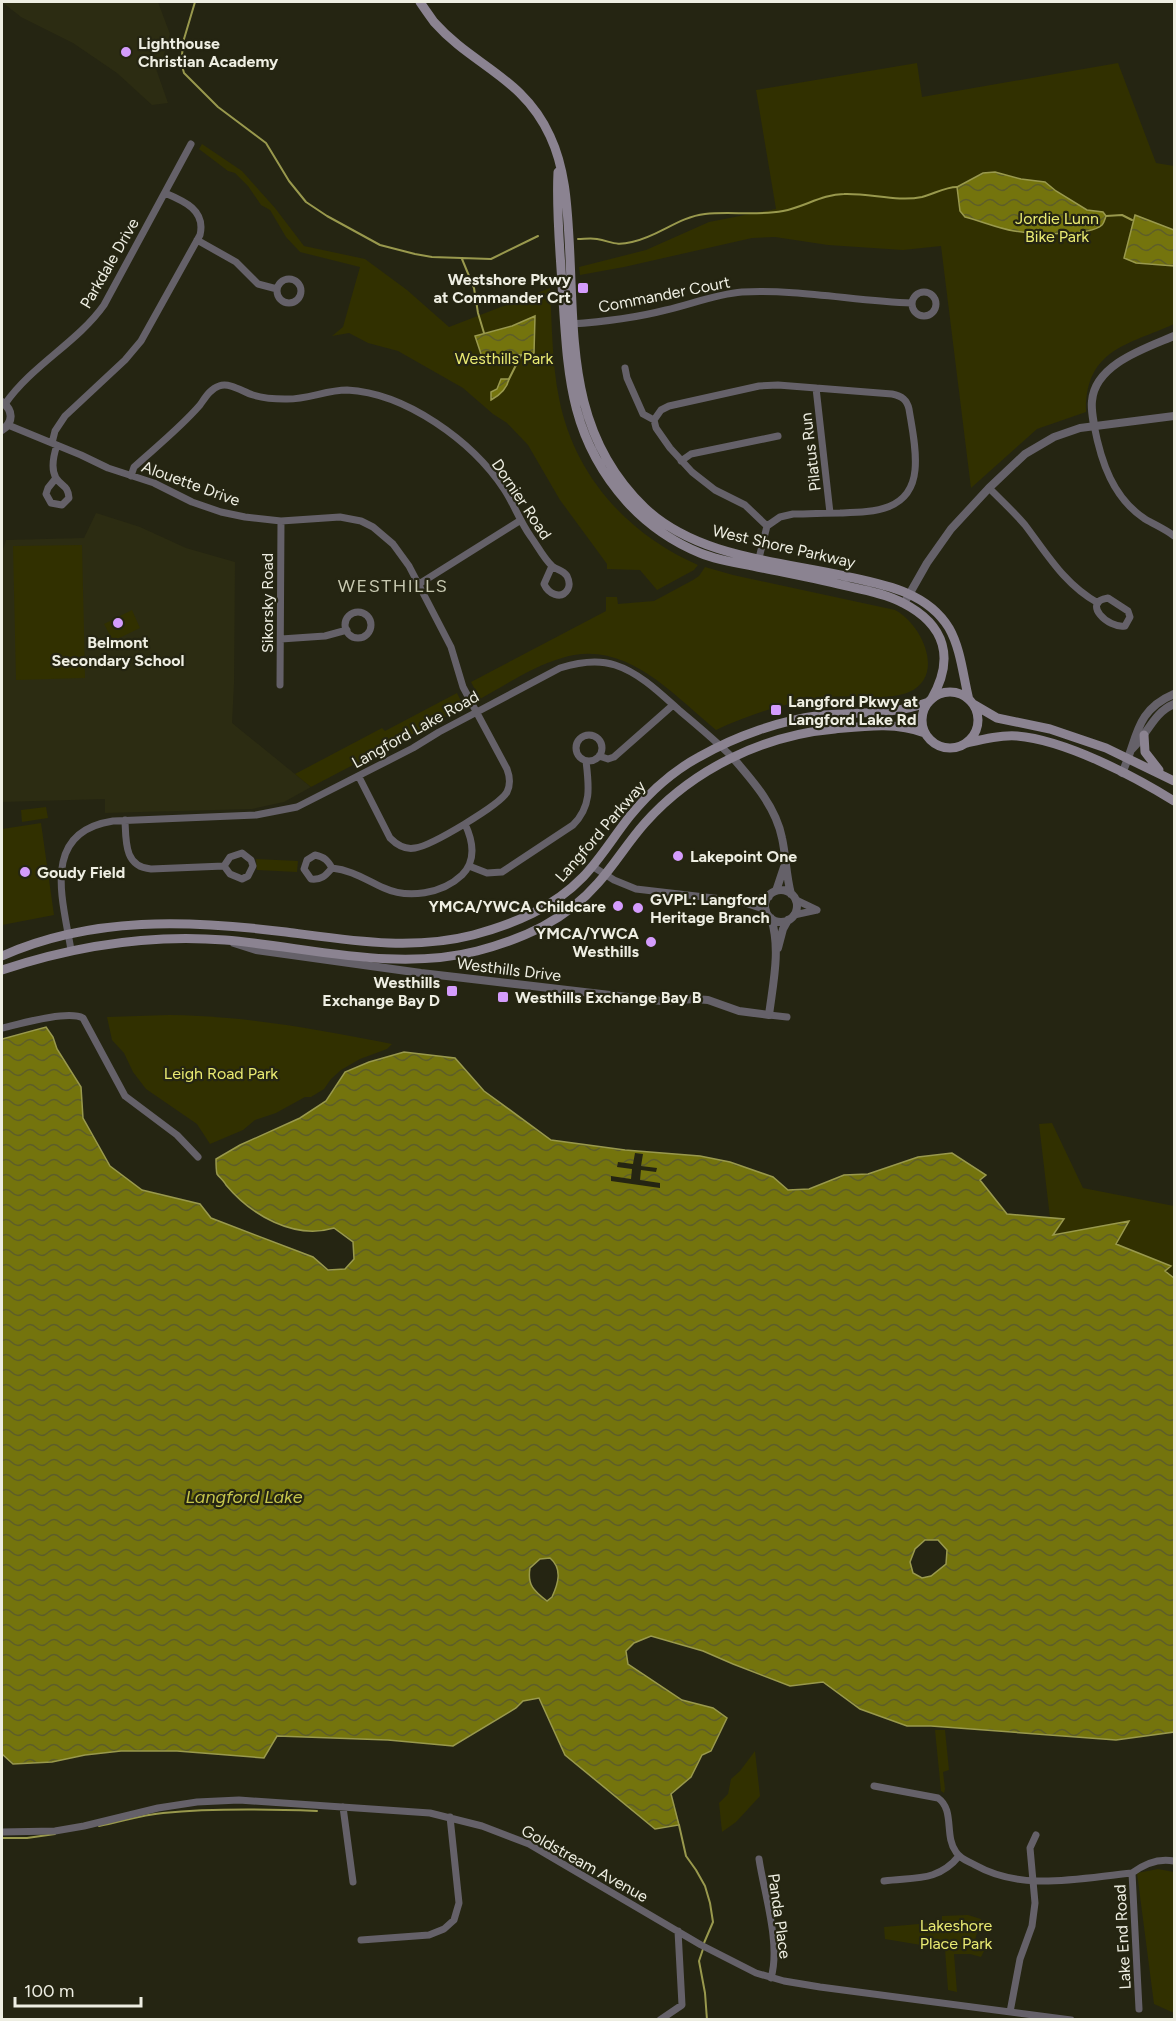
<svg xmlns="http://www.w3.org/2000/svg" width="1176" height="2021" font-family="Figtree,sans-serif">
  <defs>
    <pattern id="water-waves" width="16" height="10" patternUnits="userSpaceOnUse" patternTransform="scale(1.5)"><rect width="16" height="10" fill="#74740d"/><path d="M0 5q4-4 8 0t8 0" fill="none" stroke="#5e5e28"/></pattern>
  </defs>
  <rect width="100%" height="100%" fill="#252512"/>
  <path fill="#2c2c12" d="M 2,2 L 158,2 L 170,34 L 163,58 L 154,63 L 168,103 L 152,105 L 117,73 L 73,43 L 21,17 Z
    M 96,513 L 140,527 L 186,548 L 235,562 L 234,684 L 232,723 L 311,787 L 284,802 L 252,809 L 105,813 L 105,799 L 2,802 L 2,553 L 6,540 L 84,538 Z"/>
  <path fill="#313000" d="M 917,63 L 922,97 L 1118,63 L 1156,163 L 1174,166 L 1174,324 C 1128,345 1085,349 1086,412 L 1037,429 L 971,488 L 941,246 L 903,250 L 828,245 L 775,237 L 752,238 L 624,267 L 580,275 L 579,267 L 646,250 L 709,222 L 776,209 L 756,90 Z
    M 202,144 L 242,171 L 275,208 L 304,246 L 365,259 L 407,290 L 449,327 L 550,288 C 552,325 552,363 559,398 C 574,475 627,534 698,565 L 694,570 L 657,590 L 640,570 L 607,569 L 607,564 L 560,500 L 528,445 L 507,423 L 493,414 L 463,388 L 398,351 L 368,343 L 349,333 L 332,336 L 343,327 L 360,267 L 300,252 L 286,237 L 270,210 L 261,205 L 248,186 L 235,173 L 228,171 L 199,149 Z
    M 82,545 L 85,678 L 16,680 L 13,546 Z
    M 705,567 L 733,575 L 895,610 C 922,624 946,676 909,692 C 888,701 854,695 831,697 C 790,701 753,713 716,730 C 672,694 625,638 562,658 C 533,666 506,685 480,699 L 471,682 L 606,611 L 606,597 L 617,597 L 618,604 L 654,601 L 693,580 L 699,576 Z
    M 132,610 L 140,628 L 113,641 L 104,624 Z
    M 457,693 L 464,707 L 311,787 L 295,774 L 382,728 L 385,731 Z
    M 46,807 L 48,818 L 22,822 L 21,810 Z
    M 41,823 L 54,915 L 2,925 L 2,829 Z
    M 256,859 L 298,861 L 297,872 L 257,870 Z
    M 169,1015 C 247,1016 316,1029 392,1044 L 387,1049 L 360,1059 L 341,1070 L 331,1079 L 324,1089 L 311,1097 L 305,1097 L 276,1113 L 255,1120 L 243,1130 L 210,1144 L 197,1124 L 146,1089 L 133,1072 L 124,1053 L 112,1040 L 107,1017 Z
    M 1052,1123 L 1083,1188 L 1174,1206 L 1174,1278 L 1165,1271 L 1170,1266 L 1115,1244 L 1128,1222 L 1052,1235 L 1039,1124 Z
    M 935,1730 L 945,1730 L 949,1770 L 943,1772 L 945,1789 L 944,1793 L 941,1791 Z
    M 755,1751 L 760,1796 L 736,1822 L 722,1832 L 719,1803 L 728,1794 L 731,1779 L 740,1771 Z
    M 1158,1869 L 1174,1872 L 1174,2013 L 1154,2004 L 1137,1873 Z
    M 968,1915 L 981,1919 L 973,1947 L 984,1951 L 981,1957 L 970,1954 L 954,1954 L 957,1992 L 948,1990 L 945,1949 L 885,1939 L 884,1927 L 942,1922 L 942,1916 Z"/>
  <path fill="url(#water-waves)" stroke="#99994d" stroke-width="1.5" fill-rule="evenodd" d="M 995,172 L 1021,179 L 1045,182 L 1056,191 L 1087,210 L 1103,212 L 1106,216 C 1105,219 1104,223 1102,225 C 1089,237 1031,234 1014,231 C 997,228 981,221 965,217 L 960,211 L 957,187 L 983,173 Z
    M 1135,215 L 1174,230 L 1174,266 L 1136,263 L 1124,258 Z
    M 535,316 L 534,353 C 516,357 502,353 483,360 L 475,336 L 512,326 Z
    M 501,379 L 509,379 C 507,389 500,395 491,400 L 491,392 L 497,389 Z
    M 46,1027 L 53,1037 L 57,1049 L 81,1087 L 83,1118 L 110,1166 L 142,1190 L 200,1204 L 211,1218 L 313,1257 L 328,1270 L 345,1269 L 354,1259 L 353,1242 L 334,1228 C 294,1240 251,1215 226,1185 C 224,1181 219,1177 217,1174 C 216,1170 216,1164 216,1159 L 240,1145 L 300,1118 L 326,1101 L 345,1072 L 369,1062 L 404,1052 L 455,1058 L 484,1091 L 551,1140 L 625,1150 L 700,1156 L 730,1162 L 773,1177 L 788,1190 L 809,1189 L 844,1175 L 868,1174 L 918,1157 L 952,1153 L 986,1175 L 980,1180 L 1007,1214 L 1064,1219 L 1053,1235 L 1129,1221 L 1116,1244 L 1171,1266 L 1165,1271 L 1174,1278 L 1174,1732 L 1116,1740 L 931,1726 L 907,1726 L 860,1709 L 823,1682 L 790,1686 L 733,1664 L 703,1651 L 651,1636 L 634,1643 L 626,1651 L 628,1664 L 682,1700 L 713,1708 L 727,1718 L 711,1751 L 702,1755 L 691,1777 L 671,1794 L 679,1825 L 655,1829 L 565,1755 L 539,1698 L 523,1701 L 516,1708 L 453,1746 L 388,1740 L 277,1736 L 264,1758 L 177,1751 L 121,1751 L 85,1755 L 52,1762 L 13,1764 L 2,1754 L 2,1039 ZM 925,1540 L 938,1540 L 947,1550 L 946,1564 L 931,1576 L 922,1578 L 913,1573 L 910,1562 L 915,1549 ZM 550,1558 C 563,1569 558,1584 552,1597 L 547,1601 C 534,1591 527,1585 530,1568 L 540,1559 Z"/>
  <path fill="#252512" d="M 635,1153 L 643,1154 L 641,1166 L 657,1168 L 656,1172 L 641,1170 L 640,1180 L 660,1183 L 660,1188 L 611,1181 L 611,1176 L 631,1179 L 632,1169 L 617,1167 L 618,1162 L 633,1164 Z"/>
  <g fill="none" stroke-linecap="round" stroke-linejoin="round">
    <path stroke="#99994d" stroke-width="2" d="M 195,2 L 184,39 L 181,62 L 184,73 L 218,107 L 266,143 L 289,181 L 306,202 L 327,216 L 380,245 L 415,254 L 432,257 L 491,259 L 538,236
      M 1106,216 L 1122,215 L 1132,220
      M 578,239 C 584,239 591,238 597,239 C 613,242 615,246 632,242 C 658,237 678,217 705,214 C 730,211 756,216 783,211 C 804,207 823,194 844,194 C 870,193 897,202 922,197 C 934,194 945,187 957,187
      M 462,259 L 474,288 L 478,313 L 484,333
      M 509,379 L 521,355
      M 679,1825 L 686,1856 L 696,1870 L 705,1886 L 710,1903 L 713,1922 L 704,1943
      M 99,1826 C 120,1822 141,1815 163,1813 C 214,1808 265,1809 317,1811
      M 2,1838 L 27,1838 L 55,1834
      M 703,1949 L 699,1961 L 705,1993 L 707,2020"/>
    <path stroke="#656169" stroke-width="7" d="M 197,240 L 236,262 L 258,284 L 277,289
      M277 291a12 12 0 1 1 24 0a12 12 0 1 1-24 0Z
      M912 304a12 12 0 1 1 24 0a12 12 0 1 1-24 0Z
      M 570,324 C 602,322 635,318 666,310 C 692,304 716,294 742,292 C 798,289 856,301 912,303
      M 625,368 L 627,378 L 643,414 L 654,420
      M 816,388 L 830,513
      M 5,404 C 32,365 77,343 104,305 L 191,144
      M 8,425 L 81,455 L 108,468 L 154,483 L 192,502 L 221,512 L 245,517 L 281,521 L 340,517 L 361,521 L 373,527 L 393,544 L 409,566 L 451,647 L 463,687 L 507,769 C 510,777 511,784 507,792 C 500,805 431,846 415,848 C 405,850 397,845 390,838 L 359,777
      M 1094,425 C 1101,462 1113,498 1145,519 C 1155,525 1165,529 1174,536
      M 52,443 L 55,431 L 65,416 L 125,360 L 141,341 L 200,235 C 206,210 184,201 165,193
      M 681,461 L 691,454 L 778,436
      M 131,476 L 134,467 C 156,447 180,428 200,405 C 205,398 210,389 219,386 C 230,382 243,392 253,395 C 263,398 274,399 285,399 C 306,400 326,390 347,390 C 406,393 472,441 504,489 C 514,504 520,522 531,537 C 537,545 544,559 552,566 C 557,570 563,570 567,576 C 569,580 570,585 568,589 C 561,601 548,593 544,584 L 552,566
      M 56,478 L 48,488 L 46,494 L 51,503 L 62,505 L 69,498 C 68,485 62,487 56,478 C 50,468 54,454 57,445
      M 989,488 C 1001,500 1014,512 1025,525 C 1047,554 1065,585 1098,603
      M 758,562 L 767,526 L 780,517 L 793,514 C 809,514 824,513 840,513 C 872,512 911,512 915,470 C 917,450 912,428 909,409 C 907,400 902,396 892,394 L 778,385 L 759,386 L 669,406 L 661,410 L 654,420 L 656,428 L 670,448 L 692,472 L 715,490 L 745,505 L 767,526
      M 419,584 L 521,520
      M 1108,598 L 1128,611 L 1130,617 L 1125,626 C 1108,629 1081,602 1108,598 Z
      M345 625a13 13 0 1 1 26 0a13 13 0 1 1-26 0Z
      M 281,639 L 325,636 L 347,630
      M 280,685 L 281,521
      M576 748a13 13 0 1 1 26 0a13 13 0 1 1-26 0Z
      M 599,756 L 608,759 L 614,757 L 673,705
      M 125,820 C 126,841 124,867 151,869 L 224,866
      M 242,853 L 251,860 L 253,866 L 248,876 L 242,879 L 230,874 L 224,866 L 230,857 Z
      M 315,855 C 325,857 328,861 332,868 C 325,876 322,880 311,879 L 304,869 L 307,860 Z
      M 469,866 L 487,873 L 502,872 L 573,825 C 592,806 589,786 586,761
      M 592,866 L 614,880 L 636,889 L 739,901 L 769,897
      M 332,868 C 352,870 366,880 384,888 C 408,899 442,894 462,875 C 477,860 473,841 465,824
      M 796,900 L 817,910
      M 742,902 L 766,910
      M 794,915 L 817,910
      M 71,950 C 63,900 40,832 113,821 L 256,815 L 297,807 L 413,748 L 439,732 L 560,668 C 579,662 597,659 615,665 C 640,673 661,694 680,711 C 698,726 716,741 733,758
      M 769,1015 L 787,1017
      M 2,1028 C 19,1024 68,1010 83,1018 L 125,1096 L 177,1135 L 198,1157
      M 874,1786 L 938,1798 C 955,1810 944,1836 956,1852 C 960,1859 968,1861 975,1865 C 1023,1892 1079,1878 1132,1873
      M 343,1807 L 353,1882
      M 2,1832 L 55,1831 L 84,1826 L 158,1808 L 197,1802 L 239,1800 L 430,1813 L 482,1826 L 529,1844 L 701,1945 L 756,1973 L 784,1981 L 820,1987 L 1071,2020
      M 759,1859 C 764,1893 781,1944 771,1978
      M 1132,1873 L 1139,2009
      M 1132,1873 C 1144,1864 1159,1858 1174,1861
      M 884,1881 C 914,1877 938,1882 959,1856
      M 361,1940 L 429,1935 L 444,1929 L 454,1920 L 459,1903 L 450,1817
      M 1010,2012 L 1020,1959 L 1032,1926 L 1035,1903 L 1030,1848 L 1036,1835
      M 660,2020 L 682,2005 L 678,1931"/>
    <path stroke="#656169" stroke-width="8" d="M 2,402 C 13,410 14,422 2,430
      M 1094,425 C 1093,418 1091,409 1092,401 C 1095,364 1146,348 1174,336
      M 906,600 L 927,563 L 951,529 L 989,488 L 1025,454 L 1054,437 L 1080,428 L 1174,416
      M 1132,749 C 1148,734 1153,713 1174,704
      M 733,758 C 753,781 776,807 782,838 C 786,856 786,875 791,894
      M 1122,773 C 1138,739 1134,711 1174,694
      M765 906a16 16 0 1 1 32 0a16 16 0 1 1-32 0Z
      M 776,891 L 784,867
      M 234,943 L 256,950 L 421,973 L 661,1001 L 695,999 L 708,1000 L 739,1011 L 769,1015 C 773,983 781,949 771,918
      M 778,948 L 783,929 L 788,920"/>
    <path stroke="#8b8391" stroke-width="9" d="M 420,2 C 424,8 429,15 434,22 C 473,66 523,77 550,136 C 565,168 567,203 569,238 C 575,338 566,432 645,508 C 696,556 775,561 840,575 C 880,584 926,590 949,628 C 961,649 963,676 969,700
      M 558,172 C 556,210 560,248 562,285 C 568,369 567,435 627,502 C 647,524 673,542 700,553 C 717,560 736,563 753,566 C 786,573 819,579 851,587 C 868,591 887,594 903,603 C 946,625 955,659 931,700
      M922 720a28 28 0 1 1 56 0a28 28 0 1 1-56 0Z
      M 973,704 L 997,718 L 1050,729 L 1106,748 L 1174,781
      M 1144,735 L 1145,752 L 1159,770
      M 967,743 C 984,739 1000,735 1017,736 C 1065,740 1134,776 1174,801
      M 2,956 C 91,916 190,920 286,932 C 348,940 411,951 473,935 C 514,924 553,908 583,877 C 601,858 614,836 630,816 C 648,794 673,771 699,757 C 736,736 781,720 823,715 C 859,712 894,715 929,702
      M 2,970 C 74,946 149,934 225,940 C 308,947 395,972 477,951 C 523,939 566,920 598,883 C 615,864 628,842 645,823 C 693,769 764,735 835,729 C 866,726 896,722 925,733"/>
  </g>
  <g fill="#d49cfc" stroke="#252512" stroke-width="2">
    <circle cx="126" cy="52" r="6"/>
    <rect x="577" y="282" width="12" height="12" rx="3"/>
    <circle cx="118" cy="623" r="6"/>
    <rect x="770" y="704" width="12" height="12" rx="3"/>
    <circle cx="678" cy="856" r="6"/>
    <circle cx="25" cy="872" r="6"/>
    <circle cx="618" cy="906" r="6"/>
    <circle cx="638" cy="908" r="6"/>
    <circle cx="651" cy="942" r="6"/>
    <rect x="446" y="985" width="12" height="12" rx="3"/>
    <rect x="497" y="991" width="12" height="12" rx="3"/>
  </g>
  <g text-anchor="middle" stroke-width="4.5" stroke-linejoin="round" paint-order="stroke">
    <g font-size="16" font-weight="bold" fill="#eeeee2" stroke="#252512" text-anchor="start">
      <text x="138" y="49">Lighthouse<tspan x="138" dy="18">Christian Academy</tspan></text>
      <text x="571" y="285" text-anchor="end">Westshore Pkwy<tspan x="571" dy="18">at Commander Crt</tspan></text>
      <text x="118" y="648" text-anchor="middle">Belmont<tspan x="118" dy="18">Secondary School</tspan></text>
      <text x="788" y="707">Langford Pkwy at<tspan x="788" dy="18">Langford Lake Rd</tspan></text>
      <text x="690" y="862">Lakepoint One</text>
      <text x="37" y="878">Goudy Field</text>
      <text x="650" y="905">GVPL: Langford<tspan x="650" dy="18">Heritage Branch</tspan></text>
      <text x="606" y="912" text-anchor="end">YMCA/YWCA Childcare</text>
      <text x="639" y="939" text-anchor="end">YMCA/YWCA<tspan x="639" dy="18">Westhills</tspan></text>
      <text x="440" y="988" text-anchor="end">Westhills<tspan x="440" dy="18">Exchange Bay D</tspan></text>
      <text x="515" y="1003">Westhills Exchange Bay B</text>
    </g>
    <g font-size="16" fill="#eaeb72" stroke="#252512">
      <text x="1057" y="224">Jordie Lunn<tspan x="1057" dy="18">Bike Park</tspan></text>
      <text x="504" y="364">Westhills Park</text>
      <text x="221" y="1079">Leigh Road Park</text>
      <text x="956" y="1931">Lakeshore<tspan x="956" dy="18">Place Park</tspan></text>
    </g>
    <g font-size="16" fill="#eeeee2" stroke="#252512">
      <text transform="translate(109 263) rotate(-60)" y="6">Parkdale Drive</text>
      <text transform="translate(664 294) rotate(-11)" y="6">Commander Court</text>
      <text transform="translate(810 452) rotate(-97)" y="6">Pilatus Run</text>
      <text transform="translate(191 483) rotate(20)" y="6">Alouette Drive</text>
      <text transform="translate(522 499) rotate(56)" y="6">Dornier Road</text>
      <text transform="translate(784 546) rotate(13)" y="6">West Shore Parkway</text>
      <text transform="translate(267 603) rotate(-90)" y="6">Sikorsky Road</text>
      <text transform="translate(415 729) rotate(-29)" y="6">Langford Lake Road</text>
      <text transform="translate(600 831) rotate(-49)" y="6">Langford Parkway</text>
      <text transform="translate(509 969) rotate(7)" y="6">Westhills Drive</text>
      <text transform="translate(585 1863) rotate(29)" y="6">Goldstream Avenue</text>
      <text transform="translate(780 1916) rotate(82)" y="6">Panda Place</text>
      <text transform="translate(1122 1937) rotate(-93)" y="6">Lake End Road</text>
    </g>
    <g font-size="18" letter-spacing="1.5" fill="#c8c9b1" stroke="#252512">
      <text x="393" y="592">WESTHILLS</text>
    </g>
    <g font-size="18" font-style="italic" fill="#c7c74c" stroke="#252512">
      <text x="244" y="1503">Langford Lake</text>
    </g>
  </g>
  <rect width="1176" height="2021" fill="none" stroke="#eeeee2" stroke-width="6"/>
  <path d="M15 1997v9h126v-9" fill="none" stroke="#eeeee2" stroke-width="3"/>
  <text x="24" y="1997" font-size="18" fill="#eeeee2" stroke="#252512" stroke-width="4.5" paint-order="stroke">100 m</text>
</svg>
